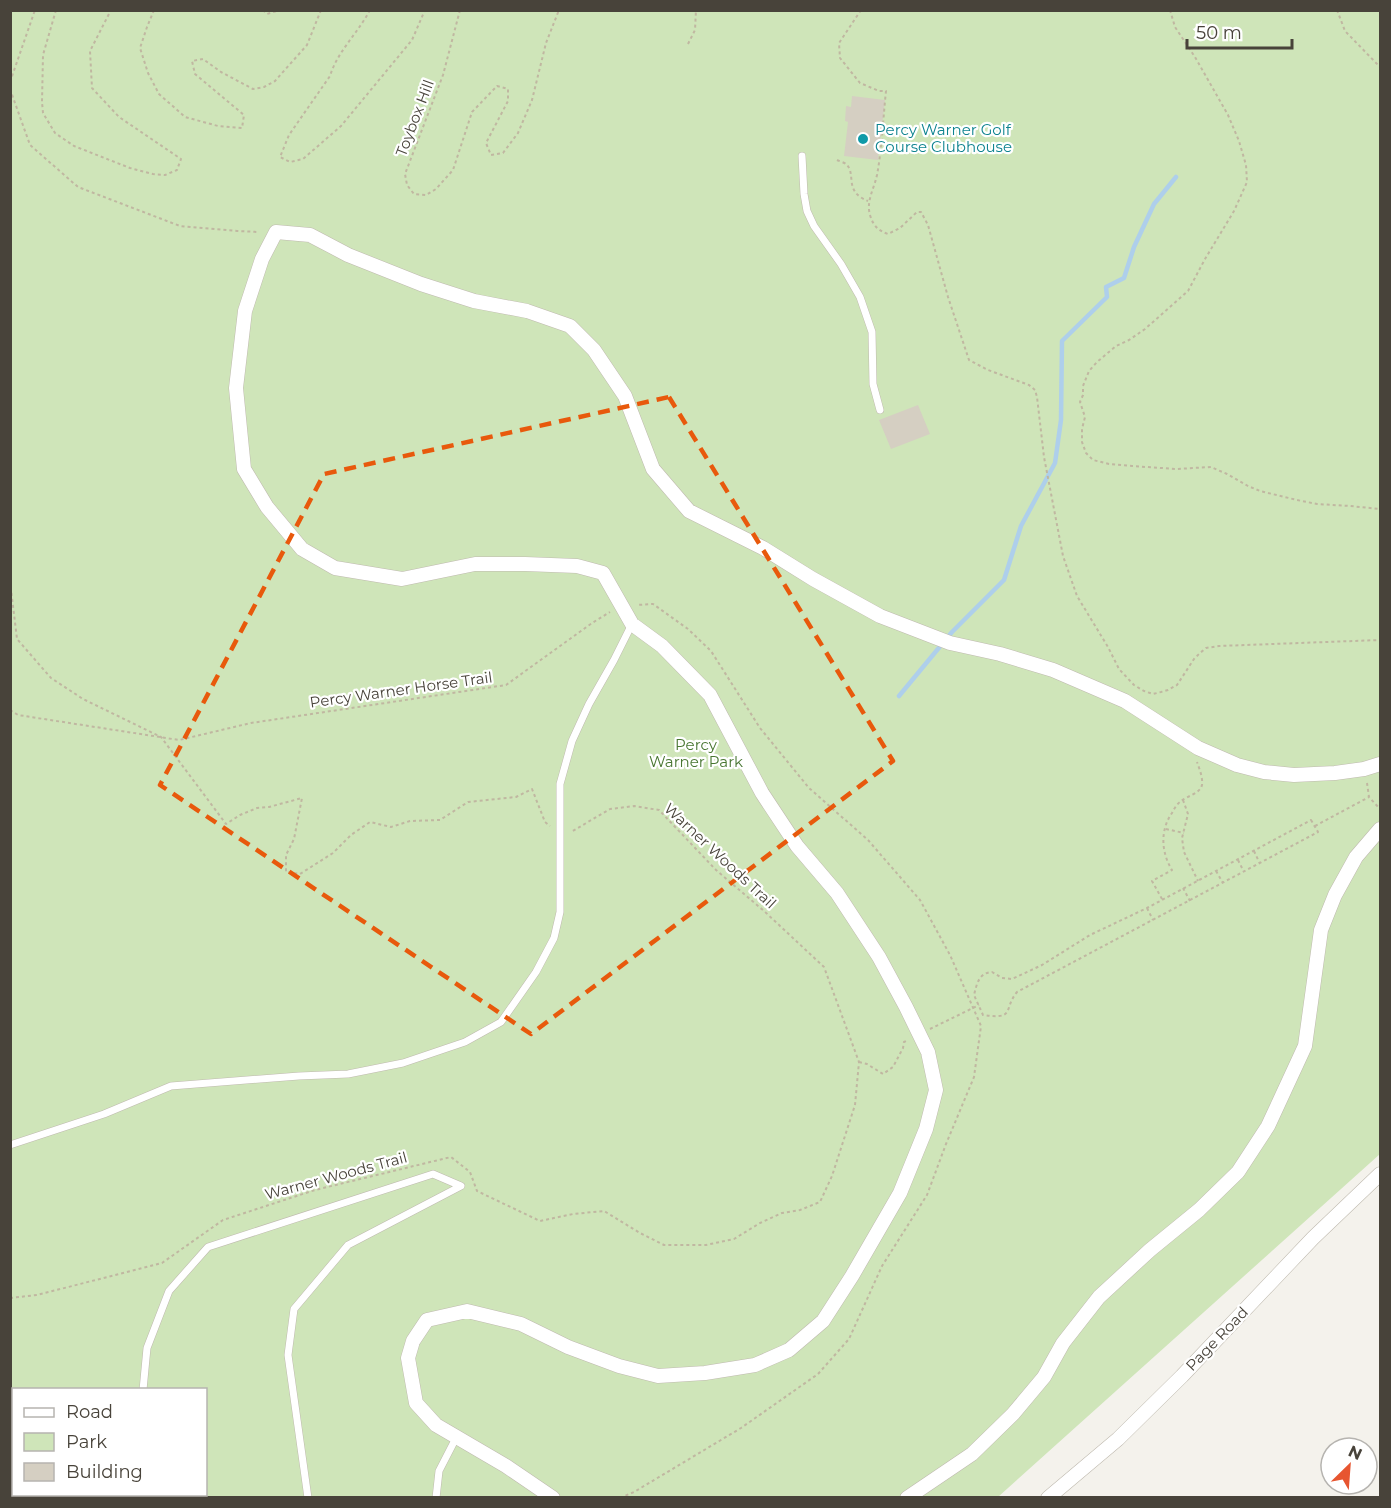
<svg xmlns="http://www.w3.org/2000/svg" width="1391" height="1508" font-family="Montserrat,sans-serif">
  <rect width="100%" height="100%" fill="#f4f2ec"/>
  <path fill="#cfe5b9" fill-rule="evenodd" d="M 10,11 L 1380,11 L 1380,1154 L 998,1497 L 11,1497 ZM 14,1390 L 206,1390 L 206,1494 L 14,1494 Z"/>
  <g fill="none" stroke-linecap="round" stroke-linejoin="round">
    <path stroke="#aecfeb" stroke-width="4.5" d="M 899,696 L 952,632 L 1004,580 L 1021,526 L 1055,463 L 1061,420 L 1062,341 L 1107,297 L 1106,287 L 1124,278 L 1134,247 L 1154,204 L 1176,177"/>
  </g>
  <path fill="#d5cfc2" d="M 852,96 L 885,100 L 878,160 L 844,156 L 848,122 L 845,121 L 846,106 L 851,107 Z
    M 918,405 L 930,434 L 891,449 L 879,420 Z"/>
  <g fill="none" stroke-linecap="round" stroke-linejoin="round">
    <g stroke="#bfbaaf" stroke-width="8">
      <path id="lane" d="M 802,156 L 804,194 L 807,211 L 814,226 L 841,264 L 860,297 L 872,332 L 873,384 L 880,410
        M 10,1145 L 104,1114 L 171,1086 L 299,1076 L 348,1074 L 403,1063 L 465,1042 L 501,1022 L 536,972 L 554,938 L 560,912 L 560,784 L 572,741 L 589,704 L 614,660 L 632,624
        M 143,1390 L 147,1348 L 169,1291 L 208,1247 L 433,1174 L 461,1186 L 348,1245 L 294,1309 L 288,1355 L 308,1498
        M 130,1498 L 130,1494
        M 436,1498 L 439,1471 L 456,1438"/>
    </g>
    <g stroke="#bfbaaf" stroke-width="15">
      <path id="street" d="M 553,1498 L 506,1466 L 436,1425 L 416,1403 L 408,1358 L 413,1341 L 427,1320 L 467,1311 L 521,1324 L 568,1347 L 619,1366 L 658,1376 L 705,1373 L 755,1365 L 789,1350 L 823,1321 L 852,1276 L 900,1193 L 926,1129 L 936,1090 L 928,1052 L 906,1007 L 879,957 L 837,893 L 797,846 L 762,793 L 710,695 L 662,646 L 632,624 L 603,573 L 577,566 L 525,564 L 475,564 L 402,579 L 335,568 L 302,549 L 267,507 L 244,469 L 236,388 L 245,311 L 262,259 L 276,232 L 310,235 L 348,255 L 421,284 L 474,301 L 527,311 L 570,326 L 594,350 L 625,396 L 653,469 L 689,511 L 763,548 L 813,579 L 880,616 L 950,643 L 1000,654 L 1053,670 L 1125,701 L 1198,748 L 1237,765 L 1264,772 L 1294,775 L 1335,773 L 1364,769 L 1380,764
        M 907,1498 L 972,1454 L 1013,1414 L 1044,1377 L 1063,1343 L 1099,1297 L 1150,1250 L 1199,1210 L 1238,1172 L 1268,1126 L 1305,1046 L 1321,930 L 1335,895 L 1356,857 L 1380,829
        M 1048,1498 L 1118,1439 L 1182,1376 L 1313,1238 L 1380,1174"/>
    </g>
    <path stroke="#c0b7a1" stroke-width="2" stroke-dasharray="3 3" stroke-linecap="butt" d="M 56,10 L 43,55 L 42,102 L 43,113 L 55,133 L 74,146 L 130,168 L 153,174 L 165,175 L 177,170 L 181,159 L 119,117 L 92,88 L 90,51 L 111,10
      M 154,10 L 147,27 L 140,48 L 148,73 L 159,94 L 185,117 L 218,126 L 242,128 L 244,115 L 195,74 L 192,61 L 203,59 L 221,72 L 253,89 L 264,87 L 275,81 L 307,45 L 321,10
      M 263,10 L 267,14 L 280,10
      M 370,10 C 358,33 337,52 330,76 L 289,135 L 280,157 L 290,162 L 303,159 L 341,126 L 412,40 L 425,10
      M 460,10 L 443,75 L 405,174 L 407,185 L 414,194 L 426,195 L 436,189 L 453,170 L 472,112 L 497,86 L 508,89 L 508,101 L 486,143 L 491,155 L 503,153 L 518,133 L 532,100 L 546,43 L 559,10
      M 861,10 L 839,43 L 840,58 L 860,83 L 879,91 L 886,91 C 883,119 882,148 877,175 C 874,189 866,201 870,215 C 873,226 879,231 888,234 L 900,228 L 917,212 L 921,212 L 928,225 L 948,297 L 969,360 L 988,370 L 1029,385 L 1035,390 L 1037,397 L 1044,457 L 1063,556 L 1077,596 L 1108,647 L 1119,669 L 1134,685 L 1144,691 L 1153,694 L 1161,692 L 1168,690 L 1177,685 L 1194,659 L 1200,653 L 1206,648 L 1219,646 L 1380,640
      M 1170,10 L 1175,27 L 1195,57 L 1228,115 L 1239,141 L 1246,165 L 1247,182 L 1234,211 L 1205,259 L 1188,291 L 1145,329 L 1129,340 L 1116,346 L 1097,362 L 1089,371 L 1083,386 L 1083,395 L 1080,402 L 1085,417 L 1082,429 L 1082,442 L 1086,453 L 1093,460 L 1109,464 L 1132,466 L 1176,469 L 1211,467 L 1227,474 L 1248,486 L 1260,491 L 1297,500 L 1317,504 L 1350,506 L 1380,509
      M 1337,10 L 1345,31 L 1380,67
      M 688,44 L 695,30 L 696,10
      M 10,82 L 35,10
      M 10,89 L 30,145 L 78,187 L 180,226 L 237,231 L 259,232
      M 837,160 C 839,161 845,163 846,164 C 857,174 843,191 868,201
      M 10,581 L 17,639 L 51,678 L 83,699 L 161,737 L 226,824 L 240,815 L 257,808 L 269,807 L 302,798 L 294,839 L 286,855 L 286,872 L 300,874 L 333,853 L 351,835 L 370,822 L 391,827 L 410,821 L 440,820 L 468,802 L 516,797 L 532,789 L 545,822 L 550,826
      M 10,710 L 18,715 L 179,740 L 251,723 L 506,685 L 592,623 L 610,612
      M 1367,783 L 1369,797 L 1380,809
      M 1183,800 L 1188,814 L 1182,838 L 1184,852 L 1198,881
      M 1311,820 L 1318,832 L 1017,992 C 1003,1009 1016,1020 983,1015 L 974,995 C 977,983 979,973 992,972 L 1002,978 L 1012,979 L 1042,965 L 1090,935 L 1147,908 Z
      M 1315,826 L 1369,797
      M 1166,829 L 1184,833
      M 1254,851 L 1260,864
      M 1238,860 L 1244,872
      M 1216,871 L 1223,883
      M 1183,888 L 1190,901
      M 1162,899 L 1152,881 L 1172,870 C 1161,852 1160,830 1172,813 C 1174,809 1177,804 1180,802 C 1186,796 1200,794 1202,785 C 1203,777 1199,768 1197,762
      M 1147,908 L 1153,920
      M 930,1029 L 979,1005
      M 859,1062 L 867,1064 L 883,1074 L 893,1067 L 903,1048 L 904,1042 L 906,1041
      M 10,1298 L 37,1295 L 162,1263 L 223,1220 L 315,1190 L 451,1157 L 470,1172 L 477,1191 L 540,1221 L 573,1214 L 604,1211 L 640,1233 L 664,1245 L 706,1245 L 734,1239 L 760,1223 L 782,1213 L 800,1210 L 820,1202 L 832,1176 L 855,1105 L 859,1062 L 824,967 L 764,911 L 716,870 L 659,810 L 634,806 L 610,809 L 571,832
      M 620,1498 L 634,1492 L 741,1428 L 818,1374 L 849,1339 L 882,1266 L 927,1195 L 946,1144 L 974,1077 L 981,1026 L 950,955 L 920,900 L 868,840 L 809,788 L 760,728 L 711,651 L 688,629 L 653,604 L 637,605"/>
    <use href="#lane" stroke="#fff" stroke-width="7"/>
    <use href="#street" stroke="#fff" stroke-width="14"/>
  </g>
  <path fill="none" stroke="#e8590c" stroke-width="4.5" stroke-dasharray="12 8" stroke-linejoin="round" d="M 669,397 L 893,761 L 531,1034 L 160,785 L 324,474 Z"/>
  <circle fill="#0f9aa8" stroke="#fff" stroke-width="2" cx="863" cy="139" r="6"/>
  <g text-anchor="middle" stroke-width="4.5" stroke-linejoin="round" paint-order="stroke">
    <g font-size="15" fill="#48433a" stroke="#fff">
      <text transform="translate(415 118) rotate(-69)" y="5">Toybox Hill</text>
      <text transform="translate(401 690) rotate(-8)" y="5">Percy Warner Horse Trail</text>
      <text transform="translate(720 856) rotate(43)" y="5">Warner Woods Trail</text>
      <text transform="translate(336 1176) rotate(-15)" y="5">Warner Woods Trail</text>
      <text transform="translate(1217 1339) rotate(-46)" y="5">Page Road</text>
    </g>
    <g font-size="15" fill="#0d838f" stroke="#fff" text-anchor="start">
      <text x="875" y="135">Percy Warner Golf<tspan x="875" dy="17">Course Clubhouse</tspan></text>
    </g>
    <g font-size="15" fill="#487631" stroke="#fff">
      <text x="696" y="750">Percy<tspan x="696" dy="17">Warner Park</tspan></text>
    </g>
  </g>
  <rect width="1391" height="1508" fill="none" stroke="#48433a" stroke-width="24"/>
  <rect x="12" y="1388" width="195" height="108" fill="#ffffff" stroke="#b6b4b0" stroke-width="1.5"/>
  <rect x="24" y="1408" width="30" height="9" fill="#ffffff" stroke="#b6b4b0" stroke-width="1.5"/>
  <text x="66" y="1418" font-size="18" fill="#48433a">Road</text>
  <rect x="24" y="1433" width="30" height="18" fill="#cfe5b9" stroke="#b6b4b0" stroke-width="1.5"/>
  <text x="66" y="1448" font-size="18" fill="#48433a">Park</text>
  <rect x="24" y="1463" width="30" height="18" fill="#d5cfc2" stroke="#b6b4b0" stroke-width="1.5"/>
  <text x="66" y="1478" font-size="18" fill="#48433a">Building</text>
  <g transform="translate(1349 1466) rotate(25)"><circle r="28" fill="#ffffff" stroke="#b6b4b0" stroke-width="1.5"/>
  <path d="M0-4.5L10 22L0 15L-10 22Z" fill="#e75530"/>
  <text y="-9" font-size="16" font-weight="bold" text-anchor="middle" fill="#48433a">N</text>
  </g>
  <path d="M1187 39v9h105v-9" fill="none" stroke="#48433a" stroke-width="3"/>
  <text x="1196" y="39" font-size="18" fill="#48433a" stroke="#ffffff" stroke-width="4.5" paint-order="stroke">50 m</text>
</svg>
